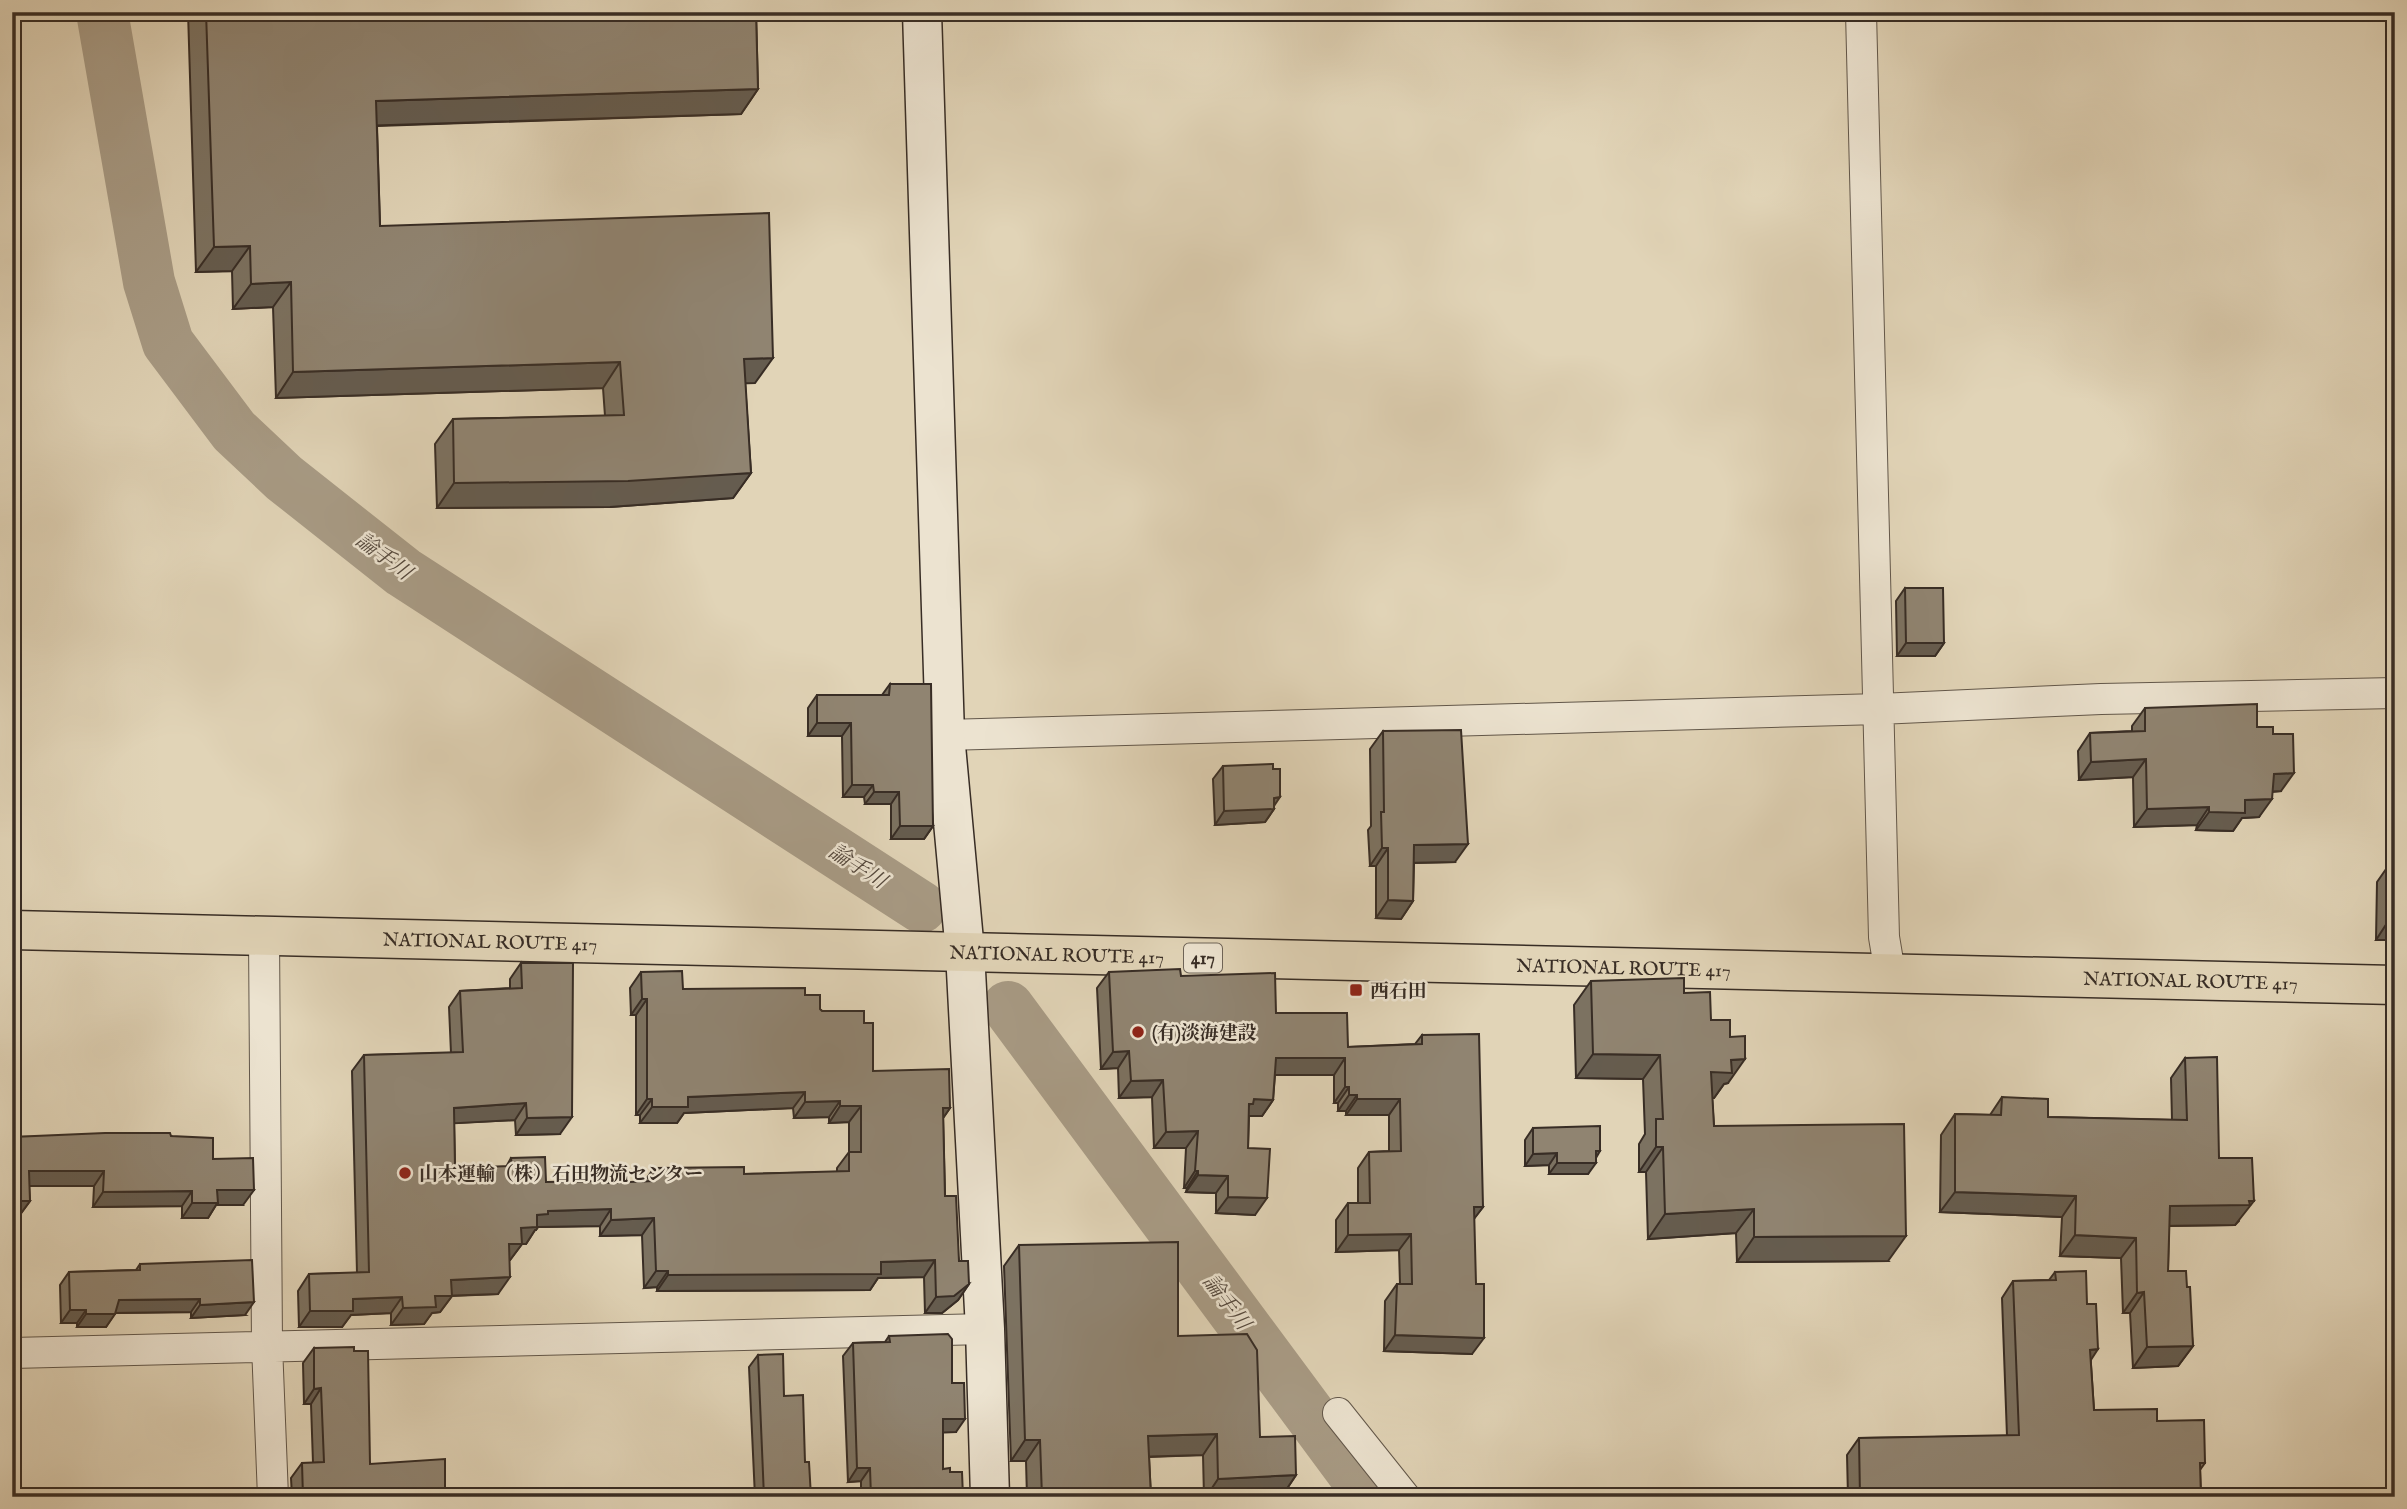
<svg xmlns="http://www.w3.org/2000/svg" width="2407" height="1509" font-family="'IM FELL English','Noto Serif JP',serif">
  <rect width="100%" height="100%" fill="#e1d4b7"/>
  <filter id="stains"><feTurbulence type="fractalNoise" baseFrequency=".00286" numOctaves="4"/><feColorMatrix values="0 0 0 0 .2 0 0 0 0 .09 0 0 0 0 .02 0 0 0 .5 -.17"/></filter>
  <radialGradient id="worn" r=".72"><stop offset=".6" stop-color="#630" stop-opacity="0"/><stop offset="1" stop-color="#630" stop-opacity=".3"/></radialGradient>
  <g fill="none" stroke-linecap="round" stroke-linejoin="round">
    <path stroke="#a89b85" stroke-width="52" d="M 102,12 L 149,282 L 168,343 L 234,431 L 284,478 L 403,572 L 921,907
      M 1008,1007 L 1371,1497"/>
    <g stroke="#62574a" stroke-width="32">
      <path id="street" d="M 1861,12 L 1884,937 L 1890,973
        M 945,735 L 1879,709 L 2101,699 L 2395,693
        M 264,936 L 267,1345 L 273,1497
        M 12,1353 L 985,1329
        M 1338,1413 L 1405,1497"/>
    </g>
    <g stroke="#382d25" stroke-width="41">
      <path id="secondary" d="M 922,12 L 945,735 L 965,952 L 985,1329 L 990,1497"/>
    </g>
    <g stroke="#382d25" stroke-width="41">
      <g id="highway">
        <path id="s1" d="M 12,930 L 2395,985"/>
      </g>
    </g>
    <use href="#street" stroke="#ece3d0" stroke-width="30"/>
    <use href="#secondary" stroke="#ece3d0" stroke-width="38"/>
    <use href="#highway" stroke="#e1d4b7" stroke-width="38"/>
  </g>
  <path fill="#7c7261" stroke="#382d25" stroke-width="2" d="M 188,12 L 756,12 L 758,89 L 741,114 L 377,126 L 380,226 L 755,383 L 745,383 L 751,473 L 733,498 L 610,507 L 437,508 L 435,444 L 453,419 L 605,416 L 603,388 L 276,398 L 273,307 L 233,309 L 232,271 L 196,272 Z
    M 1905,588 L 1944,643 L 1935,656 L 1897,656 L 1896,601 Z
    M 890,684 L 933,826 L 924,839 L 891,839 L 891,804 L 865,804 L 864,797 L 843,797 L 842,736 L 808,736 L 808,708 L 817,695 L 882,695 Z
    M 2145,708 L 2257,727 L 2273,734 L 2281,791 L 2272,792 L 2259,817 L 2242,818 L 2233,831 L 2196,830 L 2197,825 L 2134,827 L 2133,777 L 2079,780 L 2078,751 L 2090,733 L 2132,731 L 2132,726 Z
    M 1383,731 L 1455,862 L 1414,863 L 1413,901 L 1401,919 L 1376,918 L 1376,866 L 1370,866 L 1368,830 L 1371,826 L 1370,749 Z
    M 1223,766 L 1273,769 L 1274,809 L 1265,822 L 1215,825 L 1213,779 Z
    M 2391,862 L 2395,940 L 2376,940 L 2377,882 Z
    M 521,963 L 560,1134 L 516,1135 L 515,1120 L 454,1123 L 455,1168 L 506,1167 L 511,1158 L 546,1182 L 604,1183 L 644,1182 L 654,1168 L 744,1174 L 837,1172 L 837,1168 L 849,1152 L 849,1122 L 829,1123 L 829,1117 L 794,1118 L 793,1108 L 684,1113 L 677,1123 L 640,1123 L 640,1115 L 636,1115 L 636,1015 L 631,1015 L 630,988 L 641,972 L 683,989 L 805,995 L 822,1011 L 864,1023 L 873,1071 L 950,1108 L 943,1118 L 945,1196 L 959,1261 L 969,1284 L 958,1300 L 942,1313 L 925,1313 L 924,1277 L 878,1278 L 870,1290 L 657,1291 L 657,1287 L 644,1288 L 642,1235 L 600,1236 L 600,1226 L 538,1227 L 536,1230 L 535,1230 L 526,1244 L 522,1244 L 510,1260 L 509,1260 L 498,1294 L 452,1296 L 440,1312 L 432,1313 L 424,1324 L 391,1325 L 391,1313 L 351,1315 L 342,1327 L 299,1327 L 298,1291 L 309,1274 L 357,1273 L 352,1071 L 364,1055 L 451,1053 L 449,1007 L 460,991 L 510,988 L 510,979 Z
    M 1109,972 L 1181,976 L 1276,1013 L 1348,1047 L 1415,1044 L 1422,1035 L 1483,1207 L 1474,1218 L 1472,1354 L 1384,1351 L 1385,1301 L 1397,1284 L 1400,1284 L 1399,1250 L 1336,1252 L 1336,1220 L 1348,1203 L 1358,1203 L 1358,1168 L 1369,1152 L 1389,1151 L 1389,1115 L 1346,1115 L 1346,1111 L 1338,1111 L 1338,1103 L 1334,1103 L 1334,1075 L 1275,1075 L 1273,1100 L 1262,1116 L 1249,1116 L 1248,1148 L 1255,1215 L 1216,1213 L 1216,1193 L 1186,1192 L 1187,1188 L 1184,1188 L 1186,1148 L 1154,1148 L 1152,1097 L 1119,1098 L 1118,1068 L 1101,1069 L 1097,988 Z
    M 1591,981 L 1684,993 L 1711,1020 L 1728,1083 L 1724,1084 L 1714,1098 L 1712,1098 L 1714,1126 L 1888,1261 L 1737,1262 L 1736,1233 L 1648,1239 L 1646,1172 L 1639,1172 L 1639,1144 L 1645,1134 L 1643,1079 L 1576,1078 L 1574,1005 Z
    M 2185,1058 L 2219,1158 L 2239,1221 L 2235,1225 L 2169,1226 L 2168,1271 L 2187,1287 L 2193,1346 L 2178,1366 L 2133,1368 L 2130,1313 L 2123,1313 L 2121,1258 L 2060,1256 L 2062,1217 L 1940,1212 L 1941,1135 L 1955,1114 L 1990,1115 L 2002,1097 L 2048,1117 L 2172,1120 L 2171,1078 Z
    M 1533,1128 L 1596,1157 L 1588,1174 L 1549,1174 L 1549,1165 L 1525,1166 L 1525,1140 Z
    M 171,1136 L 213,1159 L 243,1205 L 216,1205 L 208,1218 L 182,1218 L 182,1206 L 93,1207 L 94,1186 L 29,1186 L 30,1201 L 19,1216 L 12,1216 L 12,1137 Z
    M 1019,1245 L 1178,1336 L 1260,1437 L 1296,1475 L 1282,1496 L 1204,1497 L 1203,1455 L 1149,1457 L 1151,1497 L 1027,1497 L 1026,1461 L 1011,1461 L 1004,1266 Z
    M 140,1264 L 245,1315 L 191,1318 L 191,1312 L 115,1313 L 106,1327 L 77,1327 L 77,1323 L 61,1323 L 60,1285 L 69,1272 L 136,1270 Z
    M 2055,1272 L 2087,1304 L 2094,1410 L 2157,1421 L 2205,1463 L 2200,1470 L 2201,1497 L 1848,1497 L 1847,1455 L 1859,1438 L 2007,1436 L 2002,1298 L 2013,1281 L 2049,1280 Z
    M 889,1336 L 952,1383 L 956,1432 L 943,1432 L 943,1469 L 950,1472 L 963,1497 L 861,1497 L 861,1481 L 848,1482 L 843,1356 L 853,1343 L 885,1342 Z
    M 314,1348 L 370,1464 L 445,1497 L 292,1497 L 291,1478 L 302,1463 L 313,1463 L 311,1404 L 304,1404 L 303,1363 Z
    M 758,1355 L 784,1396 L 805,1462 L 811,1497 L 755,1497 L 749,1367 Z"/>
  <path fill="#655c4f" stroke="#382d25" stroke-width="2" d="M 758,89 L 741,114 L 359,126 L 376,101 Z
    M 250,246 L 232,271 L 196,272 L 214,247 Z
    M 291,282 L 273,307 L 233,309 L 251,284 Z
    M 773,358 L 755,383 L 726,384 L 744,359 Z
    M 620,362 L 603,388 L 276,398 L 293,372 Z
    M 751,473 L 733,498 L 610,507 L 437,508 L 454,483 Z
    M 1906,643 L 1944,643 L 1935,656 L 1897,656 Z
    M 817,723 L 851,723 L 842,736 L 808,736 Z
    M 2146,759 L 2133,777 L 2079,780 L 2091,762 Z
    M 2294,773 L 2281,791 L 2261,792 L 2274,774 Z
    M 852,785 L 873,785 L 864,797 L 843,797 Z
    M 874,792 L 899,792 L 891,804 L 865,804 Z
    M 1280,797 L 1272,809 L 1274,809 L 1265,822 L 1215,825 L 1224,811 L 1274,798 Z
    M 2272,799 L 2259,817 L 2242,818 L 2233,831 L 2196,830 L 2209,812 L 2245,800 Z
    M 2209,807 L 2197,825 L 2134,827 L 2147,809 Z
    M 900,826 L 933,826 L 924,839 L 891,839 Z
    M 1468,844 L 1455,862 L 1402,863 L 1414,845 Z
    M 1382,848 L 1388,848 L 1376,866 L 1370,866 Z
    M 1388,900 L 1413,901 L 1401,919 L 1376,918 Z
    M 2389,920 L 2395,920 L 2395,940 L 2376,940 Z
    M 642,999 L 647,999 L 636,1015 L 631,1015 Z
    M 1129,1051 L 1118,1068 L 1101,1069 L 1113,1052 Z
    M 1593,1054 L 1660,1055 L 1643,1079 L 1576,1078 Z
    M 1276,1058 L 1345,1058 L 1334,1075 L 1264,1075 Z
    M 1745,1059 L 1728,1083 L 1724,1084 L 1714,1098 L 1694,1096 L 1711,1072 L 1731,1060 Z
    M 1163,1080 L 1152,1097 L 1119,1098 L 1131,1081 Z
    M 1345,1087 L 1349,1087 L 1338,1103 L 1334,1103 Z
    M 805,1092 L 793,1108 L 684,1113 L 677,1123 L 640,1123 L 652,1107 L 688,1097 Z
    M 1349,1095 L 1357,1095 L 1346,1111 L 1338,1111 Z
    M 647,1099 L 652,1099 L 640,1115 L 636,1115 Z
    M 1254,1099 L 1273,1100 L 1262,1116 L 1245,1116 L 1238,1120 Z
    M 1357,1099 L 1400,1099 L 1389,1115 L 1346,1115 Z
    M 840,1101 L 829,1117 L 794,1118 L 805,1102 Z
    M 526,1103 L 515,1120 L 442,1124 L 454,1108 Z
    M 840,1106 L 861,1106 L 849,1122 L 829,1123 Z
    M 943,1108 L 950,1108 L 939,1124 Z
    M 572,1117 L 560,1134 L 516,1135 L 527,1118 Z
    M 1198,1131 L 1186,1148 L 1154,1148 L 1166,1132 Z
    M 1656,1147 L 1663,1147 L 1646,1172 L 1639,1172 Z
    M 1596,1151 L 1600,1151 L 1593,1163 L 1596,1163 L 1588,1174 L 1549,1174 L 1557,1163 Z
    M 1557,1153 L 1549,1165 L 1525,1166 L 1533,1154 Z
    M 29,1171 L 104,1171 L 94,1186 L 19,1186 Z
    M 1195,1171 L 1198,1171 L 1187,1188 L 1184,1188 Z
    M 1198,1175 L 1228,1176 L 1216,1193 L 1186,1192 Z
    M 217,1190 L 254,1190 L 243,1205 L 216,1205 L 208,1218 L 182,1218 L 192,1203 Z
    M 192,1191 L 182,1206 L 93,1207 L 103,1192 Z
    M 1955,1192 L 2076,1196 L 2062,1217 L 1940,1212 Z
    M 1228,1197 L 1267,1198 L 1255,1215 L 1216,1213 Z
    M 12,1201 L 30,1201 L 19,1216 L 12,1216 Z
    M 2254,1201 L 2235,1225 L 2156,1226 L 2170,1206 Z
    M 1474,1207 L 1483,1207 L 1471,1223 Z
    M 611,1209 L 600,1226 L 538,1227 L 536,1230 L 535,1230 L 526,1244 L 510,1244 L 521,1228 L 537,1215 L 548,1211 Z
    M 1754,1209 L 1736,1233 L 1648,1239 L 1665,1214 Z
    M 654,1218 L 642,1235 L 600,1236 L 611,1220 Z
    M 1411,1234 L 1399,1250 L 1336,1252 L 1348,1235 Z
    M 2075,1235 L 2136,1238 L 2121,1258 L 2060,1256 Z
    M 1906,1236 L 1888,1261 L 1737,1262 L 1754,1237 Z
    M 509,1244 L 522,1244 L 510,1260 L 497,1261 Z
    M 935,1260 L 924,1277 L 878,1278 L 870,1290 L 657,1291 L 668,1275 L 881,1262 Z
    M 656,1271 L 668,1271 L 657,1287 L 644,1288 Z
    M 510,1277 L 498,1294 L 440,1296 L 451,1280 Z
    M 969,1284 L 958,1300 L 942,1313 L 925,1313 L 936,1297 Z
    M 2144,1292 L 2130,1313 L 2123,1313 L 2137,1293 Z
    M 435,1296 L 452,1296 L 440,1312 L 432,1313 L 424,1324 L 391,1325 L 403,1308 Z
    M 402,1297 L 391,1313 L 351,1315 L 342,1327 L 299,1327 L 310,1311 L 353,1299 Z
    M 200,1299 L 191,1312 L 110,1313 L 119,1300 Z
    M 254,1302 L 245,1315 L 191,1318 L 200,1305 Z
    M 70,1310 L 86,1310 L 77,1323 L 61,1323 Z
    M 86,1314 L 115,1314 L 106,1327 L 77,1327 Z
    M 1395,1335 L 1484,1338 L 1472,1354 L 1384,1351 Z
    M 2193,1346 L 2178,1366 L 2133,1368 L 2147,1347 Z
    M 2098,1349 L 2087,1366 L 2090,1350 Z
    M 321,1388 L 311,1404 L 304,1404 L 314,1389 Z
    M 943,1419 L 965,1419 L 956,1432 L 934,1433 Z
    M 1217,1434 L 1203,1455 L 1134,1457 L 1148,1436 Z
    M 1025,1440 L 1040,1440 L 1026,1461 L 1011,1461 Z
    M 857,1468 L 870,1468 L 861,1481 L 848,1482 Z
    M 1296,1475 L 1282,1496 L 1206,1497 L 1218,1479 Z"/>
  <path fill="#908471" stroke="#382d25" stroke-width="2" d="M 206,12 L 756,12 L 758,89 L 376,101 L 380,226 L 769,213 L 773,358 L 744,359 L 751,473 L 628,481 L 454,483 L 453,419 L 624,415 L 620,362 L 293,372 L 291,282 L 251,284 L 250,246 L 214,247 Z
    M 1905,588 L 1943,588 L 1944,643 L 1906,643 Z
    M 890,684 L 931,684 L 933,826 L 900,826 L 899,792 L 874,792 L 873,785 L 852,785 L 851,723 L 817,723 L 817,695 L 889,695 Z
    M 2257,704 L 2257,727 L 2273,727 L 2273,734 L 2293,734 L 2294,773 L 2274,774 L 2272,799 L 2245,800 L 2245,813 L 2209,812 L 2209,807 L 2147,809 L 2146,759 L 2091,762 L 2090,733 L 2145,731 L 2145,708 Z
    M 1461,730 L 1468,844 L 1414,845 L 1413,901 L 1388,900 L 1388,848 L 1382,848 L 1381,812 L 1384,812 L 1383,731 Z
    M 1273,764 L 1273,769 L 1280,769 L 1280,797 L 1274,798 L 1274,809 L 1224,811 L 1223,766 Z
    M 2391,862 L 2395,863 L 2395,920 L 2389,920 Z
    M 521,963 L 573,963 L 572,1117 L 527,1118 L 526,1103 L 454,1108 L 455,1168 L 512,1166 L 511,1158 L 545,1157 L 546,1182 L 604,1181 L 604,1183 L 654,1181 L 654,1168 L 744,1167 L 744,1174 L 849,1171 L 849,1152 L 861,1152 L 861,1106 L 840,1106 L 840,1101 L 805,1102 L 805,1092 L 688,1097 L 688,1107 L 652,1107 L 652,1099 L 647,1099 L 647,999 L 642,999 L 641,972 L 682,971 L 683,989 L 805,988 L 805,995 L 820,995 L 820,1009 L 822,1011 L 864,1011 L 864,1023 L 873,1023 L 873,1071 L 949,1069 L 950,1108 L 943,1108 L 945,1196 L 956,1196 L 959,1261 L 968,1261 L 969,1284 L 954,1296 L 936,1297 L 935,1260 L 881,1262 L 881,1274 L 668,1275 L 668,1271 L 656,1271 L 654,1218 L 611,1220 L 611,1209 L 548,1211 L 548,1214 L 537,1215 L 537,1227 L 521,1228 L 522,1244 L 509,1244 L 510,1277 L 451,1280 L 452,1296 L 435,1296 L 436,1307 L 403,1308 L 402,1297 L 353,1299 L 353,1311 L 310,1311 L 309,1274 L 369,1272 L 364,1055 L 463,1052 L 460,991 L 522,988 Z
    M 1180,969 L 1181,976 L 1275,973 L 1276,1013 L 1347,1013 L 1348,1047 L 1422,1044 L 1422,1035 L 1479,1034 L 1483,1207 L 1474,1207 L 1476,1284 L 1484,1284 L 1484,1338 L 1395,1335 L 1397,1284 L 1412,1284 L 1411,1234 L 1348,1235 L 1348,1203 L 1370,1203 L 1369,1152 L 1401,1151 L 1400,1099 L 1357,1099 L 1357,1095 L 1349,1095 L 1349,1087 L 1345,1087 L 1345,1058 L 1276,1058 L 1273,1100 L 1254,1099 L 1253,1104 L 1249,1104 L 1248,1148 L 1270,1149 L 1267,1198 L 1228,1197 L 1228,1176 L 1198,1175 L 1198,1171 L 1195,1171 L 1198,1131 L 1166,1132 L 1163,1080 L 1131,1081 L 1129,1051 L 1113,1052 L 1109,972 Z
    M 1684,978 L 1684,993 L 1710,992 L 1711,1020 L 1730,1020 L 1730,1037 L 1745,1036 L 1745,1059 L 1731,1060 L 1732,1073 L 1711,1072 L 1714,1126 L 1904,1124 L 1906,1236 L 1754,1237 L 1754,1209 L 1665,1214 L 1663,1147 L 1656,1147 L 1656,1119 L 1663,1119 L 1660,1055 L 1593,1054 L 1591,981 Z
    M 2217,1057 L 2219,1158 L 2252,1158 L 2254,1201 L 2249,1201 L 2250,1205 L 2170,1206 L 2168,1271 L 2186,1271 L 2187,1287 L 2190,1287 L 2193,1346 L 2147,1347 L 2144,1292 L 2137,1293 L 2136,1238 L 2075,1235 L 2076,1196 L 1955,1192 L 1955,1114 L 2001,1115 L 2002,1097 L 2048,1099 L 2048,1117 L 2187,1120 L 2185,1058 Z
    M 1600,1126 L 1600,1151 L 1596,1151 L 1596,1163 L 1557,1163 L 1557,1153 L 1533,1154 L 1533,1128 Z
    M 105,1133 L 170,1133 L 171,1136 L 213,1138 L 213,1159 L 253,1158 L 254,1190 L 217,1190 L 218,1203 L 192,1203 L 192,1191 L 103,1192 L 104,1171 L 29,1171 L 30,1201 L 12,1201 L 12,1137 Z
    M 1178,1242 L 1178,1336 L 1247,1334 L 1257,1350 L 1260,1437 L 1295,1436 L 1296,1475 L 1218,1479 L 1217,1434 L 1148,1436 L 1151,1497 L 1042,1497 L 1040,1440 L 1025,1440 L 1019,1245 Z
    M 252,1260 L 254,1302 L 200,1305 L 200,1299 L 119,1300 L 115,1314 L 86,1314 L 86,1310 L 70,1310 L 69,1272 L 140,1270 L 140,1264 Z
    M 2086,1271 L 2087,1304 L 2096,1304 L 2098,1349 L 2090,1350 L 2094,1410 L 2157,1409 L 2157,1421 L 2204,1420 L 2205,1463 L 2200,1463 L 2201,1497 L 1860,1497 L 1859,1438 L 2019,1435 L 2013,1281 L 2056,1280 L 2055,1272 Z
    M 948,1334 L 952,1339 L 952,1383 L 964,1383 L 965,1419 L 943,1419 L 943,1469 L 950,1468 L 950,1472 L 962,1472 L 963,1497 L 871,1497 L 870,1468 L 857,1468 L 853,1343 L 890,1342 L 889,1336 Z
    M 354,1347 L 354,1351 L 368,1351 L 370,1464 L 445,1459 L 445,1497 L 303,1497 L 302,1463 L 324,1462 L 321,1388 L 314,1389 L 314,1348 Z
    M 783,1354 L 784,1396 L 803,1395 L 805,1462 L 809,1462 L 811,1497 L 764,1497 L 758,1355 Z"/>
  <g fill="#8f2418" stroke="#ece3d0" stroke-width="2.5">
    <rect x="1349" y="983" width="14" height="14" rx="3.5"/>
    <circle cx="1138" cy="1032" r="7"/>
    <circle cx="405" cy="1173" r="7"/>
  </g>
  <g text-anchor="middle" stroke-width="5" stroke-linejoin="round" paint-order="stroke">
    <rect fill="#ece3d0" stroke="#6e6458" stroke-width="2" x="1184" y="943.5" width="38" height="29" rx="5"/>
    <g font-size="18" font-weight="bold" fill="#382d25">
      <text x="1203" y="964">417</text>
    </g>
    <g font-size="19" fill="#382d25" stroke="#ece3d0">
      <text dy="7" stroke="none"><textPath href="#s1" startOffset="478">NATIONAL ROUTE 417</textPath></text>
      <text dy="7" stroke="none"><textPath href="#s1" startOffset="1045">NATIONAL ROUTE 417</textPath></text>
      <text dy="7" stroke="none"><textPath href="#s1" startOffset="1612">NATIONAL ROUTE 417</textPath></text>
      <text dy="7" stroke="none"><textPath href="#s1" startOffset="2179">NATIONAL ROUTE 417</textPath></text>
    </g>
    <g font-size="19" font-weight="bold" fill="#382d25" stroke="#ece3d0" text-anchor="start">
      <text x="1370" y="997">西石田</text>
      <text x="1152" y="1039">(有)淡海建設</text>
      <text x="419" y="1180">山本運輸（株）石田物流センター</text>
    </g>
    <g font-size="21" font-style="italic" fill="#54483d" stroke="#ece3d0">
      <text transform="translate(384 556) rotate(37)" y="7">論手川</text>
      <text transform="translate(858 866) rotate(33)" y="7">論手川</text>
      <text transform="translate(1227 1302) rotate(53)" y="7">論手川</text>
    </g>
  </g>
  <rect width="2407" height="1509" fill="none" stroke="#e1d4b7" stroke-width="42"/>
  <rect x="14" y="14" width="2379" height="1481" fill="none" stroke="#382d25" stroke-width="3.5"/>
  <rect x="21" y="21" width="2365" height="1467" fill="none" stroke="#382d25" stroke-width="2"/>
  <rect width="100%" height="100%" filter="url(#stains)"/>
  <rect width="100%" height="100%" fill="url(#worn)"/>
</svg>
